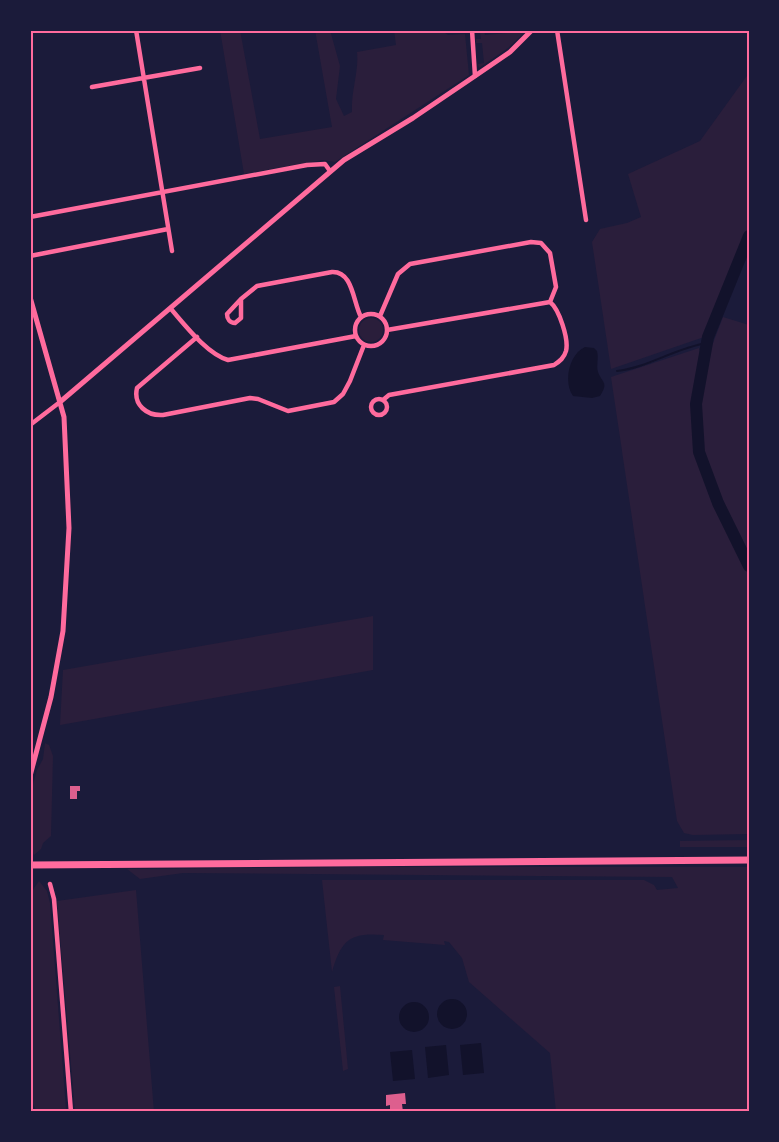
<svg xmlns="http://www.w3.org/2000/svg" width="779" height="1142" font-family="Helvetica,sans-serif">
  <rect width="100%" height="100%" fill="#1b1b3a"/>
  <path fill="#2a1e3b" d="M 220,30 L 240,30 L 260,139 L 332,127 L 315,30 L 330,30 L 340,66 L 336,99 L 344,116 L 352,112 C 351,90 359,72 357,52 L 396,45 L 394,30 L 441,30 L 448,35 L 465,34 L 469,75 L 335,162 L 323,160 L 244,174 Z
    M 480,30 L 484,30 L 485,35 L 520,32 L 521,30 L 527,30 L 508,48 L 479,68 L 478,64 L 484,63 L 482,43 L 476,43 L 476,39 L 481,39 L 480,33 L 475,33 Z
    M 749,73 L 749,226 L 704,337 L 611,369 L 592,242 L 600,229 L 627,223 L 641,217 L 628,174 L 700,141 Z
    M 723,317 L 749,325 L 749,557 L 716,488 L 702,452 L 700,401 L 705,364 Z
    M359 330a12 12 0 1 1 24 0a12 12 0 1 1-24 0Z
    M 699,348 L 700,353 L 694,399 L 694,423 L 697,460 L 713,500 L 749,573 L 749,834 L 693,835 L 684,833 L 677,821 L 611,377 Z
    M 373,616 L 373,670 L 60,725 L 63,670 Z
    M 45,743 L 49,745 L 53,756 L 51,836 L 43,843 L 41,849 L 34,855 L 30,846 L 30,795 L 37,770 L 43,759 Z
    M 749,840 L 749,847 L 680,847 L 680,841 Z
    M 361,867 L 749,867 L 749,1112 L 556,1112 L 550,1053 L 469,982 L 462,958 L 449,942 L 444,941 L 445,945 L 383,940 L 384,935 C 350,932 341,940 332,972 L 322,880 L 644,880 L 654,885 L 657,890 L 678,888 L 672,877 L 183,873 L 140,879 L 127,869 Z
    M 39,881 L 47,891 L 50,903 L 66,1109 L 37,1112 L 30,1098 L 30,894 Z
    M 136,890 L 154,1112 L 75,1112 L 57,901 Z
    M 340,986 L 348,1069 L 343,1071 L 334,987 Z"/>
  <path fill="#12122b" d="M 585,347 L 594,348 L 597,351 C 599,358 596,366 598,372 C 602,383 609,382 600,396 L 592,398 L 573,396 C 563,382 569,354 585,347 Z
    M437 1014a15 15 0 1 1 30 0a15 15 0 1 1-30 0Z
    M399 1017a15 15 0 1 1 30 0a15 15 0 1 1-30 0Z
    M 481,1043 L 484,1073 L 463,1075 L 460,1045 Z
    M 446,1045 L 449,1075 L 428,1078 L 425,1047 Z
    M 412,1050 L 415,1079 L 393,1081 L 390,1052 Z"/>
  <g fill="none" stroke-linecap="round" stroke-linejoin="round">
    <path stroke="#12122b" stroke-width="2" d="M 617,371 C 647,368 675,348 707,343"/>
    <path stroke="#12122b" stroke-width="12" d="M 749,236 L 708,337 L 696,404 L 699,452 L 718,503 L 749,566"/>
  </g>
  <path fill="#dd5f8e" d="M 70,786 L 80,786 L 80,791 L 77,791 L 77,799 L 70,799 Z
    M 405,1093 L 406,1104 L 402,1104 L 403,1112 L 390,1112 L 390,1105 L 386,1106 L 386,1095 Z"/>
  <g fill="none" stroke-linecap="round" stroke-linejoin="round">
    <path stroke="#ff6b9d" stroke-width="4.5" d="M 136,30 L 172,251
      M 472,30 L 475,76
      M 557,30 L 586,220
      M 92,87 L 200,68
      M 30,217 L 307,165 L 325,164 L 330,171
      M 30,256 L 168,229
      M 241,299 L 257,286 L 332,272 C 353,271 353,302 361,317
      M 241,299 L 241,318 L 235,323 C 230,323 227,319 227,314 Z
      M 171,309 C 185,325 207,354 228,360 L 356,336
      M355 330a16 16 0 1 1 32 0a16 16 0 1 1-32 0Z
      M 380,316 L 398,274 L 410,264 L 531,242 L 541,243 L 550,253 L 556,287 L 550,302
      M 387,330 L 550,302
      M 197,337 L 137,388 C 133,405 147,416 163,415 L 250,398 L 258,399 L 288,411 L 334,402 L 343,394 L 350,381 L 364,345
      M371 407a8 8 0 1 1 16 0a8 8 0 1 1-16 0Z
      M 383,400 L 389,395 L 554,365 C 560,361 564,358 566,351 C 569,339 559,309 550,302
      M 30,425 L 60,402
      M 50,884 L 54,899 L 71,1112"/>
    <path stroke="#ff6b9d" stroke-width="5" d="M 30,297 L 64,417 L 69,528 L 63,631 L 51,697 L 30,776
      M 60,402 L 344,160 L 413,118 L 475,76 L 510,52 L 532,30"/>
    <path stroke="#ff6b9d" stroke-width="7" d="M 30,865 L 749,860"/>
  </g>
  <rect width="779" height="1142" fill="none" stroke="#1b1b3a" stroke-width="63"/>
  <rect x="32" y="32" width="716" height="1078" fill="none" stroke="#ff6b9d" stroke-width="2"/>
</svg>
